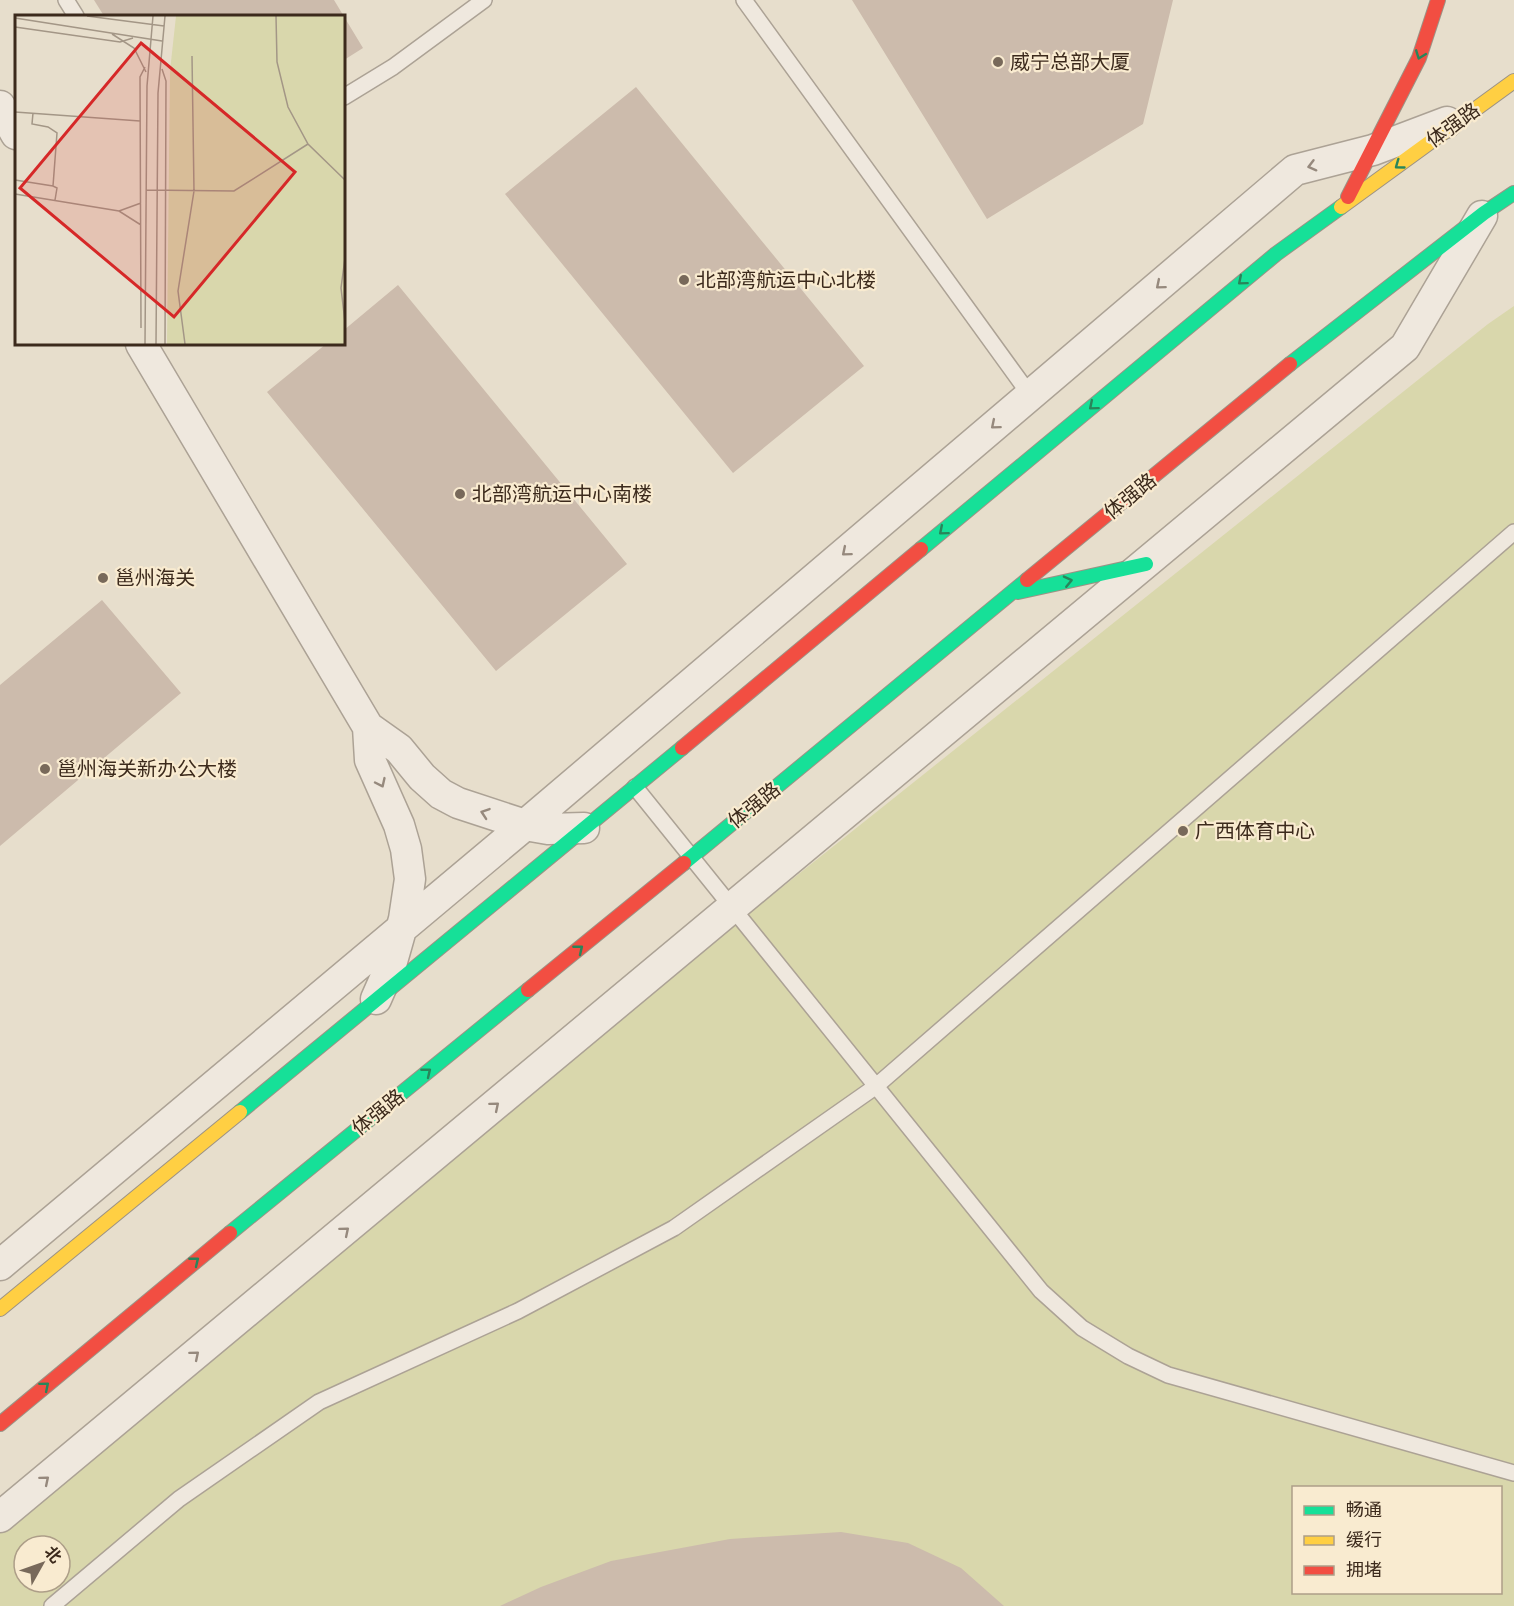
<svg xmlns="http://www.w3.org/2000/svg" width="1514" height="1606" font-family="Spectral,'Noto Sans SC',serif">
  <rect width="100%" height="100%" fill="#e7decc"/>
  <path fill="#d9d7ac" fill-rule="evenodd" d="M 1514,306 L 1514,1606 L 0,1606 L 0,1522 L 216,1339 L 1488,324 ZM 1294,1488 L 1500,1488 L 1500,1592 L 1294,1592 ZM 24,1546 L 60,1546 L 60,1582 L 24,1582 Z"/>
  <path fill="#ccbbac" d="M 94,0 L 334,0 L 363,48 L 344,60 L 344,16 L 104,16 Z
    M 852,0 L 1173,0 L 1143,124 L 987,219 Z
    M 636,87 L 864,366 L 733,473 L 505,194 Z
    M 398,285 L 627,564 L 496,671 L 267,392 L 326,344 L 344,344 L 344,330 Z
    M 102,600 L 181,693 L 0,846 L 0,685 Z
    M 841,1532 L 908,1543 L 961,1568 L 1004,1606 L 500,1606 L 541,1587 L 611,1561 L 730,1539 Z"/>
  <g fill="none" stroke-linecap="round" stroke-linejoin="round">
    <g stroke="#aca295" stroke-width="18">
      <path id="lane" d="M 66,0 L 76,16
        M 744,0 L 1030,395
        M 344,97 L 393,67 L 484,0
        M 635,787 L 1041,1291 L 1082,1328 L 1128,1356 L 1168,1375 L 1514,1473
        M 52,1606 L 179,1499 L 319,1402 L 518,1311 L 674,1228 L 875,1087 L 1514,532"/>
    </g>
    <g stroke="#aca295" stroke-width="33">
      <path id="street" d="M 0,106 L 16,134
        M 141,344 L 368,727 L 399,749 L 422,777 L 441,794 L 458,803 L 525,825 L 548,829 L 584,828
        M 368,727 L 370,760 L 399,825 L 406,849 L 410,879 L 404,919 L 391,965 L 376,999
        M 0,1265 L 525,825 L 1295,170 L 1373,150 L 1447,122
        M 0,1517 L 1405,347 L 1482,216"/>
    </g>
    <g stroke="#9c9285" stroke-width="16">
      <path id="fast" d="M 1290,364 L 1484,213 L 1514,193
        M 921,549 L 1276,254 L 1341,207
        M 1018,592 L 1146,564
        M 684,863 L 1027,580
        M 240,1112 L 682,748
        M 230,1233 L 528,990"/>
    </g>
    <g stroke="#9c9285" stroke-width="16">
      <path id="slow" d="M 1341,207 L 1514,81
        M 0,1309 L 240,1112"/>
    </g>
    <g stroke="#9c9285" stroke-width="16">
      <path id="jam" d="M 1348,197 L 1419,58 L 1438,0
        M 1027,580 L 1290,364
        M 682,748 L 921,549
        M 528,990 L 684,863
        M 0,1424 L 230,1233"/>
    </g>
    <use href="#lane" stroke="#efe8de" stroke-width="15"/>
    <use href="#street" stroke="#efe8de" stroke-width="30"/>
    <use href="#fast" stroke="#16e098" stroke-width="14"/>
    <use href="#slow" stroke="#ffcf43" stroke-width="14"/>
    <use href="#jam" stroke="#f24e42" stroke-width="14"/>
  </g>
  <defs><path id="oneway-chevron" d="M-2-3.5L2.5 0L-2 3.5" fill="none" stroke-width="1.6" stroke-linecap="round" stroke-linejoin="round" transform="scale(1.5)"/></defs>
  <g stroke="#29855a">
    <use href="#oneway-chevron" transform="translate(1420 55) rotate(111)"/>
    <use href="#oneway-chevron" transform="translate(1399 165) rotate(144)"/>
    <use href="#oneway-chevron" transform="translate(1242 281) rotate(140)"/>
    <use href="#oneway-chevron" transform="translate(1093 406) rotate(140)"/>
    <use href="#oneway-chevron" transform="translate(943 531) rotate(140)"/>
    <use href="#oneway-chevron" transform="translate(1068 581) rotate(-13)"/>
    <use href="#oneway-chevron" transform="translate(579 949) rotate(-39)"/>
    <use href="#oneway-chevron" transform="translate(427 1072) rotate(-39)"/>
    <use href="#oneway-chevron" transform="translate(195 1261) rotate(-39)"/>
    <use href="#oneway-chevron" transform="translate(45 1386) rotate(-40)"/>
  </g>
  <g stroke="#96897d">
    <use href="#oneway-chevron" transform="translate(1312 166) rotate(165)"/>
    <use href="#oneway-chevron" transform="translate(1160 285) rotate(140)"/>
    <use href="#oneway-chevron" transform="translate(995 425) rotate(140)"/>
    <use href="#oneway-chevron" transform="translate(846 552) rotate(140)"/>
    <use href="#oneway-chevron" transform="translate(381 783) rotate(65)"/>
    <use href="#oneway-chevron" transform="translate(485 813) rotate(-161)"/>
    <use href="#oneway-chevron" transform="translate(495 1106) rotate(-40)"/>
    <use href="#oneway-chevron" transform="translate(345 1231) rotate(-40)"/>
    <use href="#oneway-chevron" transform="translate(195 1355) rotate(-40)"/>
    <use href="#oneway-chevron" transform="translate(45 1480) rotate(-40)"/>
  </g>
  <g fill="#78695a" stroke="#f9ebd0" stroke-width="2">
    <circle cx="998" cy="62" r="6"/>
    <circle cx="684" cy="280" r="6"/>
    <circle cx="460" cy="494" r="6"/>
    <circle cx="103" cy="578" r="6"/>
    <circle cx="45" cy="769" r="6"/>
    <circle cx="1183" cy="831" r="6"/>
  </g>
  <g text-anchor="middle" stroke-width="4.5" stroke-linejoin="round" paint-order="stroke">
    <g font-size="20" fill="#3c2a1c" stroke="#f9ebd0" text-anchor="start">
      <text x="1010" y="69">威宁总部大厦</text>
      <text x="696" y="287">北部湾航运中心北楼</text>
      <text x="472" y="501">北部湾航运中心南楼</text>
      <text x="115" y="585">邕州海关</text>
      <text x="57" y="776">邕州海关新办公大楼</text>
      <text x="1195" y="838">广西体育中心</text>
    </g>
    <g font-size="20" fill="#3c2a1c" stroke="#f9ebd0">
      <text transform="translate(1453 125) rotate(-36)" y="7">体强路</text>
      <text transform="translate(1130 496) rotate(-39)" y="7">体强路</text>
      <text transform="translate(754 805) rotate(-39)" y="7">体强路</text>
      <text transform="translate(378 1112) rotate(-39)" y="7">体强路</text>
    </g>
  </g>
  <g transform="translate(15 15)">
    <rect width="330" height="330" fill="#e7decc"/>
    <path d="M 161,1 L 330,1 L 330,329 L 152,329 L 155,56 Z" fill="#d9d7ac"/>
    <path fill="none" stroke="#a39686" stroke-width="1.5" d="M 72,1 L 149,11M 261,1 L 262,47 L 273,92 L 293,129 L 330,165M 0,3 L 147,26M 0,12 L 105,27 L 118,23M 97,19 L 119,33 L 131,57M 147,54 L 151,66 L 150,329M 0,97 L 125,106M 18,98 L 17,109 L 33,112 L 42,118 L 38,171M 0,165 L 38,171 L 42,173 L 40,185M 131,175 L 219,176 L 293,129M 0,179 L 104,196 L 126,210M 104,196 L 126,188M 330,243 L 326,273 L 330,307M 126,313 L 125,62 L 130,52M 130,329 L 132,71 L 138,1M 141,329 L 143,78 L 150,1M 170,329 L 163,276 L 179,176 L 177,41"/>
    <path fill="#d62828" fill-opacity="0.15" stroke="#d62828" stroke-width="3" d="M 126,28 L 280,157 L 159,302 L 5,173 Z"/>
    <rect width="330" height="330" fill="none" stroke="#3c2a1c" stroke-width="3"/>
  </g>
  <rect x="1292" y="1486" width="210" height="108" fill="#f9ebd0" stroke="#ad9e88" stroke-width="1.5"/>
  <rect x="1304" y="1506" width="30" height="9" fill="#16e098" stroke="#ad9e88" stroke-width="1.5"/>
  <text x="1346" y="1516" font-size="18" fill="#3c2a1c">畅通</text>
  <rect x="1304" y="1536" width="30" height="9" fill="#ffcf43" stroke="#ad9e88" stroke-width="1.5"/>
  <text x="1346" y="1546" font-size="18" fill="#3c2a1c">缓行</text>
  <rect x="1304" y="1566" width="30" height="9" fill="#f24e42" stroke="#ad9e88" stroke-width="1.5"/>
  <text x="1346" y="1576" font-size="18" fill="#3c2a1c">拥堵</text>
  <g transform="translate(42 1564) rotate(50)"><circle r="28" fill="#f9ebd0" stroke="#ad9e88" stroke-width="1.5"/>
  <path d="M0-4.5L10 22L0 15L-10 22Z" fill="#78695a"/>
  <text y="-9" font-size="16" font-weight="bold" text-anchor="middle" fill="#3c2a1c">北</text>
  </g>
</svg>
